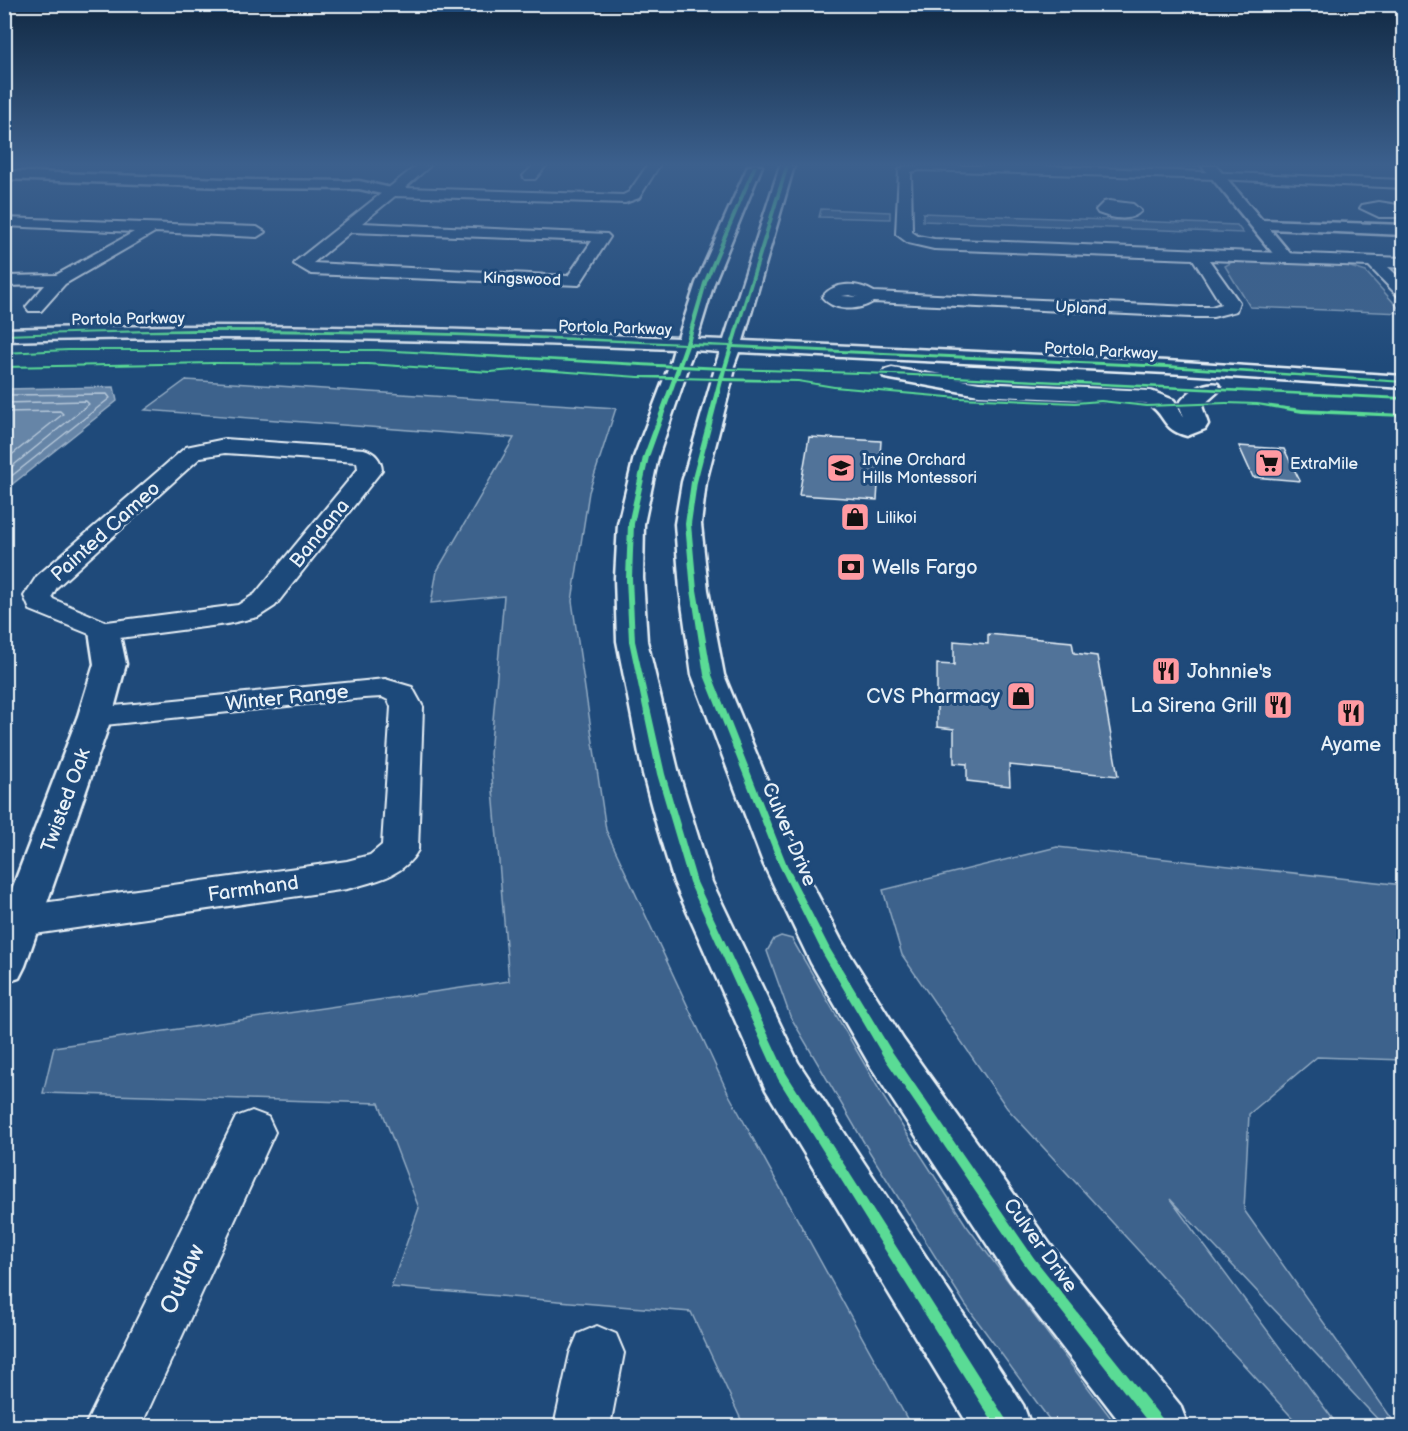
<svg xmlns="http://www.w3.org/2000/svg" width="1408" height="1431" font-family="'Balsamiq Sans',sans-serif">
  <rect width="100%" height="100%" fill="#1f4a7a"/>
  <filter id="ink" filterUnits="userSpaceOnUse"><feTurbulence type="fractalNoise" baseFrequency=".0167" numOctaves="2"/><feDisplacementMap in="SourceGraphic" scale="12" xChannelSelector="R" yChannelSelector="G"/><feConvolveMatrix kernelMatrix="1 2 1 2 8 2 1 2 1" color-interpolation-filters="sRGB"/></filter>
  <g filter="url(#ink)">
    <path fill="#3c628c" stroke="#92aac2" stroke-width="1.5" d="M 1115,166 L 1203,166 L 1207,169 L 1200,173 L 1121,169 Z
      M 821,209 L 890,212 L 890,219 L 819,217 Z
      M 923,213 L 1237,225 L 1243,233 L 923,221 Z
      M 1234,261 L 1347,266 L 1366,272 L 1403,313 L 1250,307 L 1225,266 Z
      M 186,380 L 616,408 L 589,492 L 572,601 L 606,830 L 728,1093 L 911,1426 L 744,1426 L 691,1312 L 391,1287 L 419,1208 L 379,1103 L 43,1093 L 54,1047 L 509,981 L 490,754 L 504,596 L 431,603 L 437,571 L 514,438 L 145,410 Z
      M 1057,847 L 1403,885 L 1403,1060 L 1317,1057 L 1249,1114 L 1244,1210 L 1397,1426 L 1384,1426 L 1170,1199 L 1338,1426 L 1300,1426 L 1007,1108 L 902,955 L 883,890 Z
      M 781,936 L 792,939 L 884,1098 L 966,1225 L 1117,1426 L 1054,1426 L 965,1304 L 869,1151 L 790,1016 L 767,951 L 774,939 Z"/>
    <path fill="#6685a7" stroke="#9ab0c7" stroke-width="1.5" d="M 114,387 L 117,401 L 5,490 L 5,389 Z"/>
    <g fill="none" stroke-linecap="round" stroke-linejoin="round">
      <path stroke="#b4c6d8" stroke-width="1.5" d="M 4,395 L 107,394 L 110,398 L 4,482
        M 4,403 L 86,401 L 89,404 L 4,473
        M 4,412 L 60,411 L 63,414 L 4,461"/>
    </g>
    <path fill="#517399" stroke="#e8f1f8" stroke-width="1.5" d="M 809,437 L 881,441 L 877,500 L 799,495 Z
      M 1239,446 L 1284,449 L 1300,481 L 1253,477 Z
      M 988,634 L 1072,642 L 1074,653 L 1097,656 L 1118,776 L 1009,765 L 1010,786 L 967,781 L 967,764 L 954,763 L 954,729 L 937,727 L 937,664 L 954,665 L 954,641 L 988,644 Z"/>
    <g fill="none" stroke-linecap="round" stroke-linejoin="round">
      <g stroke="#e8f1f8" stroke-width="4">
        <path id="street" d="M 416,166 L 430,166 L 405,188 L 623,195 L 629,192 L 647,166 L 659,166 L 639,198 L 625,203 L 395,196 L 362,223 L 607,234 L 610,237 L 579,285 L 311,274 L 294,264 L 296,261 ZM 351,232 L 592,241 L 568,276 L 313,263 Z
          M 533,166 L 546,166 L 535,179 L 525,179 L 523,176 Z
          M 905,166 L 1048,166 L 1404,180 L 1404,188 L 1217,179 L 920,170 L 911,172 L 912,232 L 918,236 L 934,239 L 1404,258 L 1404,268 L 1388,267 L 1404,282 L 1404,297 L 1398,296 L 1369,266 L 1209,260 L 1239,302 L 1236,311 L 1213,317 L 1191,317 L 873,302 C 858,311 834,312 822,297 C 834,281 858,282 874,292 L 1191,307 L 1212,307 L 1221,304 L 1193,259 L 934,249 L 908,243 L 896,234 L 899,170 ZM 849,295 L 858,297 L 842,296 Z
          M 1109,201 L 1133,204 L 1141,211 C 1130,223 1112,218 1098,213 L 1096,210 L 1104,202 Z
          M 1379,202 L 1398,205 L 1404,208 L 1404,217 L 1379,217 L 1360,208 L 1362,205 Z
          M 4,218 L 257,227 L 265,232 L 257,237 L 155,232 L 65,284 L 41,311 L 29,311 L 26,307 L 45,285 L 4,286 L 4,276 L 56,275 L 134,232 L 4,226 Z
          M 225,439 L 364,449 C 374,452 381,459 382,470 L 275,606 L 258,617 L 227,624 L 104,640 L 30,610 L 24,596 L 37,576 L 186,447 ZM 225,453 L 357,462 L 358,469 L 255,594 L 238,605 L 107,622 L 53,599 L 52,596 L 57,587 L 192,465 L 201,457 Z
          M 385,679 L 412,687 L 423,707 L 418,850 C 403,877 375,881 347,889 L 21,936 L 7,931 C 3,924 3,918 7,911 L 21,906 L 347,861 L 370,855 L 382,845 L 391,707 L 388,700 L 382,697 L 364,698 L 95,726 L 84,723 L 79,716 L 84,709 Z
          M 252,1111 L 268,1117 L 275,1132 L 141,1426 L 85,1426 L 236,1117 Z
          M 597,1326 L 616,1334 L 624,1353 L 610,1426 L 554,1426 L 570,1353 L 578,1334 Z"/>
      </g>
      <g stroke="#e8f1f8" stroke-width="5">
        <path id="secondary" d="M 1202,166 L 1216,166 L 1262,220 L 1404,225 L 1404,235 L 1270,229 L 1294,258 L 1286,263 L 1280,262 Z
          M 4,171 L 252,180 L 359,181 L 396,189 L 398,192 L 391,196 L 359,189 L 252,188 L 4,179 Z
          M 679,360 L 686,362 L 689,366 L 658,457 L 644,524 L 643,578 L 647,641 L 679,774 L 696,830 L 712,882 L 798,1062 L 1023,1405 L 1031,1426 L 969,1426 L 766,1090 L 674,882 L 658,830 L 643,774 L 617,641 L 615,578 L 618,524 L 634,457 L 669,366 L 672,362 Z
          M 725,363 L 732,365 L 735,369 L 706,482 L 701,524 L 708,590 L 724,675 L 802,865 L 841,940 L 903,1039 L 1049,1243 L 1180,1405 L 1188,1426 L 1123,1426 L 1011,1281 L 871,1067 L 811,963 L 764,865 L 692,675 L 680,590 L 675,524 L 682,482 L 715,369 L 718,365 Z
          M 104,622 L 115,625 L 119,631 L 126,664 L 112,716 L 25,966 L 19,978 L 4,983 L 4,910 L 78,716 L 94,664 L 89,631 L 93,625 Z"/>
      </g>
      <g stroke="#e8f1f8" stroke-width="5">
        <path id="primary" d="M 748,166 L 762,166 L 714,283 L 697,339 L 724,340 L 780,166 L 794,166 L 743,341 L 1167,361 L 1404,376 L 1404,388 L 1167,373 L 739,352 L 732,371 L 725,373 L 718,371 L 715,367 L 720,352 L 694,350 L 687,367 L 673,367 L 670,363 L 674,349 C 451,340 228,334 4,341 L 4,329 C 229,322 454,328 678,338 L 696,283 Z
          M 892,368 L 979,383 L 1151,391 L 1174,400 L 1184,418 L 1179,404 C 1187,392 1203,381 1218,384 L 1221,389 L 1202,406 L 1208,424 L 1205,429 L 1187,436 C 1160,429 1167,414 1146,403 L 979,395 L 885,378 L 882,374 L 885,370 Z"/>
      </g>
      <use href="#street" fill="#1f4a7a" fill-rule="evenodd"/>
      <use href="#secondary" fill="#1f4a7a" fill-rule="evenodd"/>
      <use href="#primary" fill="#1f4a7a" fill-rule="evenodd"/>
      <g stroke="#1f4a7a" stroke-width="3">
        <path id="cycleway" d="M 753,166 L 757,166 L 707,283 L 690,343 L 730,345 L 785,166 L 789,166 L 734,345 L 1167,365 L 1404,381 L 1404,383 L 1167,368 L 733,348 L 727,368 L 892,373 L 1404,397 L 1404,400 L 892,375 L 726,370 L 724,378 L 798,380 L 834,386 L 959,397 L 1075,402 L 1101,400 L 1147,405 L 1226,402 L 1257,403 L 1302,409 L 1404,414 L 1404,417 L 1302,413 L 1257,405 L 1226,404 L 1147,407 L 1101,402 L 1075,404 L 959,399 L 834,388 L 798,382 L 723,381 L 697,482 L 691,524 L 697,590 L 712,675 L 787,865 L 830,949 L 891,1050 L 1034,1258 L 1164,1421 L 1165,1426 L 1151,1426 L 1026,1266 L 883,1056 L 823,954 L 779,865 L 704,675 L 691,590 L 685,524 L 691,482 L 718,380 L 677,379 L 649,457 L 634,524 L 632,578 L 635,641 L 665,774 L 697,882 L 786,1073 L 1007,1421 L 1008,1426 L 995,1426 L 778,1079 L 689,882 L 657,774 L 629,641 L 626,578 L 628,524 L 643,457 L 672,379 L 638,378 L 528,370 L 490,373 L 368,365 L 214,364 L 4,368 L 4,366 L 214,362 L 368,363 L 490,371 L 528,368 L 638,376 L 673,376 L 676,368 L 378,351 L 68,351 L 4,354 L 4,352 L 68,349 L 378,349 L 677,365 L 684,345 C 521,338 358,331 195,332 C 131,332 68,334 4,336 L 4,334 C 68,332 132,330 195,329 C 359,328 522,335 685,343 L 703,283 ZM 689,346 L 729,347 L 723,367 L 682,365 ZM 681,368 L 722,370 L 719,378 L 678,377 Z"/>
      </g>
      <use href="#cycleway" fill="#5adb95" fill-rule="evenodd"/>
    </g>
  </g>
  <linearGradient id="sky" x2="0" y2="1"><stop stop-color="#112943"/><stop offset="0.45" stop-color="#3c608d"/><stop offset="1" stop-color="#3c608d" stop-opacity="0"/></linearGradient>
  <rect width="1408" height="366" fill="url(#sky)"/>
  <defs>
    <g id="supermarket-square" transform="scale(1.5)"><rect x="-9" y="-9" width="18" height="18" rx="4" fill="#ff9aa2" stroke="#1f4a7a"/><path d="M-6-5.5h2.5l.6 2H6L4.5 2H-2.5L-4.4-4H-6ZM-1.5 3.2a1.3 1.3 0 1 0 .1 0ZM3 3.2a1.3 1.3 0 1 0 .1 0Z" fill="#111"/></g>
    <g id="school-square" transform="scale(1.5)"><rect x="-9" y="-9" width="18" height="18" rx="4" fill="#ff9aa2" stroke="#1f4a7a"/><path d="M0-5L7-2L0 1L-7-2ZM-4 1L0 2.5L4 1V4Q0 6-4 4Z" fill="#111"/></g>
    <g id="shop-square" transform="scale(1.5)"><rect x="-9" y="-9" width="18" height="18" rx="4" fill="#ff9aa2" stroke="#1f4a7a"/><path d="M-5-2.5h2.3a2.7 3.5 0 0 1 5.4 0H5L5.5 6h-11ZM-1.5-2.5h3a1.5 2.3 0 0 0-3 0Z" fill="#111"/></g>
    <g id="bank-square" transform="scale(1.5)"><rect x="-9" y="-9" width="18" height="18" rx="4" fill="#ff9aa2" stroke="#1f4a7a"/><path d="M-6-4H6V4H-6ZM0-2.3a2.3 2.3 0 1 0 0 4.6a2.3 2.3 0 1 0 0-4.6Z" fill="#111"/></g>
    <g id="restaurant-square" transform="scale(1.5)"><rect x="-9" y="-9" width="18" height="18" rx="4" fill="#ff9aa2" stroke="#1f4a7a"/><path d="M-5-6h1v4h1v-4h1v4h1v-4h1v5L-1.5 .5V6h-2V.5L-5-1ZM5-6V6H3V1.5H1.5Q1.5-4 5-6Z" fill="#111"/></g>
  </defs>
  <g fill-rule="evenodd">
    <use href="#supermarket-square" x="1269" y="463"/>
    <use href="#school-square" x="841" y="468"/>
    <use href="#shop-square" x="855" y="517"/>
    <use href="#bank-square" x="851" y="567"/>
    <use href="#restaurant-square" x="1166" y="671"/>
    <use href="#shop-square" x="1021" y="696"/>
    <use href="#restaurant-square" x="1278" y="705"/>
    <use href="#restaurant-square" x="1351" y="713"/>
  </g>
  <g text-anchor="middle" stroke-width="6" stroke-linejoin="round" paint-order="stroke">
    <g font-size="16" fill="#e8f1f8" stroke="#1f4a7a">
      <text transform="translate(522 278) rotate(2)" y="6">Kingswood</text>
      <text transform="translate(1081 307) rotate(3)" y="6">Upland</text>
      <text transform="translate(128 318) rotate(-1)" y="6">Portola Parkway</text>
      <text transform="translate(615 327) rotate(2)" y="6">Portola Parkway</text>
      <text transform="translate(1101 350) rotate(3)" y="6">Portola Parkway</text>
    </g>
    <g font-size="16" fill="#e8f1f8" stroke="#1f4a7a" text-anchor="start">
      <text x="862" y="465">Irvine Orchard<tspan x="862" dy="18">Hills Montessori</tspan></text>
      <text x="1290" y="469">ExtraMile</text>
      <text x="876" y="523">Lilikoi</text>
    </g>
    <g font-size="20" fill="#e8f1f8" stroke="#1f4a7a">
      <text transform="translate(105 531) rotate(-42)" y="7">Painted Cameo</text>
      <text transform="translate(319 533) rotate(-51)" y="7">Bandana</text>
      <text transform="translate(287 697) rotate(-6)" y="7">Winter Range</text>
      <text transform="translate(65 800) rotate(-70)" y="7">Twisted Oak</text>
      <text transform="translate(790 834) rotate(67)" y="7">Culver Drive</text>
      <text transform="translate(253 888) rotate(-8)" y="7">Farmhand</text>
      <text transform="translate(1041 1245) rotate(54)" y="7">Culver Drive</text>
    </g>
    <g font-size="20" fill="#e8f1f8" stroke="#1f4a7a" text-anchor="start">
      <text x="872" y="574">Wells Fargo</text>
      <text x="1187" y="678">Johnnie's</text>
      <text x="1000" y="703" text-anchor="end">CVS Pharmacy</text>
      <text x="1257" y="712" text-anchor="end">La Sirena Grill</text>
      <text x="1351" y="751" text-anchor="middle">Ayame</text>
    </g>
    <g font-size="24" fill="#e8f1f8" stroke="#1f4a7a">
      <text transform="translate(182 1279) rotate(-65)" y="8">Outlaw</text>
    </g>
  </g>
  <rect width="1408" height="1431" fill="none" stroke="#1f4a7a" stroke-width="24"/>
  <rect x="12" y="12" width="1384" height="1407" fill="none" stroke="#e8f1f8" stroke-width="2" filter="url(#ink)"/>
</svg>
